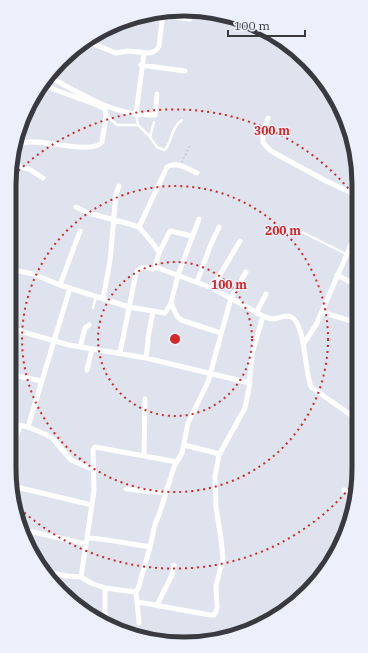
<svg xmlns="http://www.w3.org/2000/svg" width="368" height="653" font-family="'IBM Plex Serif',serif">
  <rect width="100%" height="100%" fill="#dee3ed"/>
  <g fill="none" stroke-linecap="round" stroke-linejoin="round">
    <path stroke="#a1a4ac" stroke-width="1" stroke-dasharray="1 3" stroke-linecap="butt" d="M 182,162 L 190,145"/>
    <path stroke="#fff" stroke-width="2.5" d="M 133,18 L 138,20
      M 136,115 L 138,125 L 150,137 L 157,147 L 164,150 C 172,146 169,129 182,120
      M 107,116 L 117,125 L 138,125
      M 342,122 L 343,123
      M 150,137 L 154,122
      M 302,232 L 346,254
      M 93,308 L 96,297"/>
    <path stroke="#fff" stroke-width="5" d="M 163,15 L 190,19
      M 88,40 L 96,45 L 116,53 L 128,51 L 150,53 C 154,52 157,50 159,46 L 163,13
      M 141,65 L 185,71
      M 50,77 C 82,95 117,117 155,115 L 157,94
      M 136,114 L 144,53
      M 268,118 L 263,133 L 263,143 L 271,151 L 324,180 L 358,196
      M 19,147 L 22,143 C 37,137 93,156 102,142 L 106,116 L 105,109 L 97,105 L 42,85
      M 12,165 L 29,169 L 43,178
      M 76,207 L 88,213 L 126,223 L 139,227 L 155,246 L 159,253 L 155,267 L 158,268 L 212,288 L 263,316 C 267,317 269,319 272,319 C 278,319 285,314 291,317 C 305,322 305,373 311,387 L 358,420
      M 139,227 L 167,167 C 176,161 188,169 197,173
      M 350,246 L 358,250
      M 159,253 L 170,231 L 192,236
      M 9,269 L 33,274 L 60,285 L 129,307 L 165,313 L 171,303 L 178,275 L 199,219
      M 337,275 L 358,286
      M 197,282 L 211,244 L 219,227
      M 60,285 L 80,231
      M 212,288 L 240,241
      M 103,299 L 110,261 L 116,194 L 119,186
      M 171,303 L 177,316 L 181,320 L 221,333
      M 321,312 L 358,323
      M 256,313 L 266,294
      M 9,328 L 69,345 L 146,358 L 250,383
      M 304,343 L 316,325 L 358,229
      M 80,347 L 85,328 L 89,325
      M 120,353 L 136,273 C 140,265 145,268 153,269 L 155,267
      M 146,358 L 148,342 L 148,338 L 153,311
      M 87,370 L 92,349
      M 9,374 L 41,381
      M 9,423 L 28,427 L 47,435 L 53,439 L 71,460 L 94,470
      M 28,427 L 70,288
      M 184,445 L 220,454
      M 144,456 L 145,399
      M 9,457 L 20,426
      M 12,486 L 92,505
      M 126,489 L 166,493
      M 344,490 L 355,492
      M 14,499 L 17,488
      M 20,529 L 86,544
      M 87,538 C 109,539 129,544 150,547
      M 43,571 L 67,576 L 81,577
      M 105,588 L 135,592 L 138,589 L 150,547 L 155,524 L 159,515 L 174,467 L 182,453 L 188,423 L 208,382 L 231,298 L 246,272
      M 136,592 L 139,623
      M 138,602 L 210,615 L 214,615 L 216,612 L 217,607 L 216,586 L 223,558 L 221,539 L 216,507 L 215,476 L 219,455 L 245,408 L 249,388 L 252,354 L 263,316
      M 157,605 L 172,575 L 174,565
      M 105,623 L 105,588 L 91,583 L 81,577 L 94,491 L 93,450 L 95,447 L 177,462"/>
  </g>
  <g fill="none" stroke="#d62828" stroke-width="2" stroke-dasharray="2 4">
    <circle cx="175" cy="339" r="77"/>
    <circle cx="175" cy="339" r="153"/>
    <path d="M357 479A230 230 0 0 1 15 504M10 179A230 230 0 0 1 357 199"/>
  </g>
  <path d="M0 0H368V653H0ZM184 16H184A168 168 0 0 1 352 184V469A168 168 0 0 1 184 637H184A168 168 0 0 1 16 469V184A168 168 0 0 1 184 16Z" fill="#ebf0fb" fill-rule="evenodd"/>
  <path fill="none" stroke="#393a3f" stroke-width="5" d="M184 16H184A168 168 0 0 1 352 184V469A168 168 0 0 1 184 637H184A168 168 0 0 1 16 469V184A168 168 0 0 1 184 16Z"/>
  <circle cx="175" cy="339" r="6" fill="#d62828" stroke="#ebf0fb" stroke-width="2"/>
  <g font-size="12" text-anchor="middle" font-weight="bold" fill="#d62828" stroke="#ebf0fb" stroke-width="3" stroke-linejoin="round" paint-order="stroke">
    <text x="272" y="135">300 m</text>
    <text x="283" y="235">200 m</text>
    <text x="229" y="289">100 m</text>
  </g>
  <path d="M228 30v6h77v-6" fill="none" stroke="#393a3f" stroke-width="2"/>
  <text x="234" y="30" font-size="12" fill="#393a3f" stroke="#ebf0fb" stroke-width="3" paint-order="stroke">100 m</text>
</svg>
